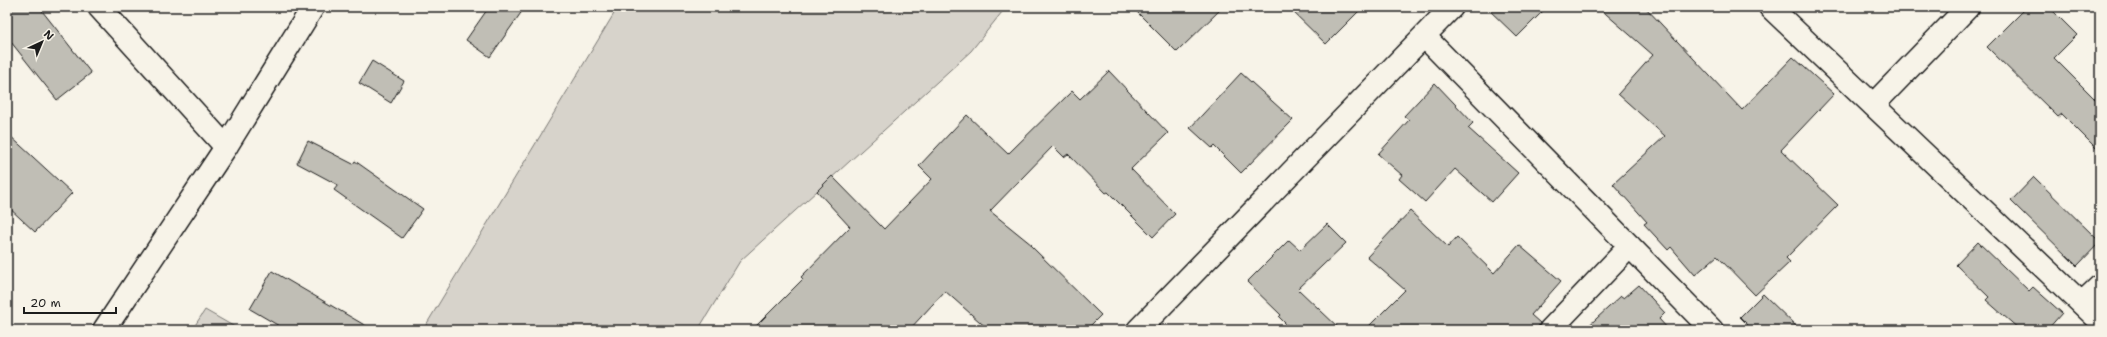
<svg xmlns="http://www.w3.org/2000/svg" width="2107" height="337" font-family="'Shantell Sans',sans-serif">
  <rect width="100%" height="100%" fill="#f7f3e8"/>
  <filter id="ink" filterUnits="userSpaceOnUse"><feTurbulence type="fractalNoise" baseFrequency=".025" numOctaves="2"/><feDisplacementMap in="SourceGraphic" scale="8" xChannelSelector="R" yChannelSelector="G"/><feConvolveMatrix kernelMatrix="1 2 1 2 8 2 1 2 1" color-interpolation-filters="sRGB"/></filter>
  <g filter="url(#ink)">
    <path fill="#d7d3cb" stroke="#7a7874" d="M 618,7 L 1006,7 L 971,51 L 740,261 L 698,330 L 423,330 Z
      M 205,310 L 240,330 L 192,330 Z"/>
    <path fill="#c0beb5" stroke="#1c1c1c" d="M 7,7 L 39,7 L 91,73 L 57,100 L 7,37 Z
      M 489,7 L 525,7 L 490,57 L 466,40 Z
      M 1132,7 L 1223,7 L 1177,52 Z
      M 1288,7 L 1363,7 L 1326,44 Z
      M 1486,7 L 1547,7 L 1517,37 Z
      M 1598,7 L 1645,7 L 1742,110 L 1793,57 L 1834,94 L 1781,150 L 1838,205 L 1786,258 L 1790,262 L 1755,295 L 1717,256 L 1695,275 L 1671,247 L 1668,250 L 1644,224 L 1647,222 L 1613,184 L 1665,136 L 1618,94 L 1653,55 Z
      M 2027,7 L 2049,7 L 2077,35 L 2054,58 L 2100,104 L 2100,152 L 2062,114 L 2058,117 L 1987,47 Z
      M 372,61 L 404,81 L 391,103 L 359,83 Z
      M 1109,71 L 1168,133 L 1131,169 L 1175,214 L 1153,237 L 1108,192 L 1106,193 L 1068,154 L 1064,157 L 1053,146 L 990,211 L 1032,245 L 1031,246 L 1101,315 L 1086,330 L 989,330 L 945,291 L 909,330 L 752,330 L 803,279 L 801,277 L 850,227 L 817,191 L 832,176 L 884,229 L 932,179 L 919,166 L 967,115 L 1008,154 L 1072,91 L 1080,99 Z
      M 1241,73 L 1293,120 L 1241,173 L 1214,146 L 1212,148 L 1190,128 Z
      M 1435,83 L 1473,123 L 1468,128 L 1518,173 L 1492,202 L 1455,169 L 1425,202 L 1399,179 L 1402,175 L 1378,154 L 1409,120 L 1404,116 Z
      M 7,133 L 72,193 L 35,232 L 7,206 Z
      M 308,141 L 353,164 L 355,161 L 423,209 L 402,238 L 334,190 L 338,185 L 297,163 Z
      M 2034,177 L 2100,242 L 2077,266 L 2011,201 Z
      M 1410,211 L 1448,247 L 1457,237 L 1494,273 L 1519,245 L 1561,281 L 1531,315 L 1540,323 L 1538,330 L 1365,330 L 1405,290 L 1367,257 Z
      M 1327,224 L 1346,243 L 1298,289 L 1341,330 L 1292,330 L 1279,317 L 1281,315 L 1247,282 L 1289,240 L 1300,250 Z
      M 1978,242 L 2029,291 L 2033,287 L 2062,313 L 2047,330 L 2020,330 L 1986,300 L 1989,297 L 1956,265 Z
      M 272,271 L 373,330 L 286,330 L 250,309 Z
      M 1639,285 L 1665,313 L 1659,319 L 1669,330 L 1584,330 L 1621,296 L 1624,298 Z
      M 1763,294 L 1800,330 L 1753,330 L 1740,317 Z"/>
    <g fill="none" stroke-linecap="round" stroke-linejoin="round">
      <g stroke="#1c1c1c" stroke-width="25">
        <path id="minor" d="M 99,7 L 226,147
          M 1770,7 L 2100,321
          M 1424,36 L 1712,330
          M 1873,105 L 1968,7
          M 2082,303 L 2100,286
          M 1138,330 L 1452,7
          M 1550,330 L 1630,246"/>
      </g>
      <g stroke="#1c1c1c" stroke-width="25">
        <path id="major" d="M 104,330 L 226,147 L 313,7"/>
      </g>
      <use href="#minor" stroke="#f7f3e8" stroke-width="22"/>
      <use href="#major" stroke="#f7f3e8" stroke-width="22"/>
    </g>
  </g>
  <rect width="2107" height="337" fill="none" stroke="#f7f3e8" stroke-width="24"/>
  <rect x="12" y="12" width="2083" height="313" fill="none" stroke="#1c1c1c" stroke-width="1.5" filter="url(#ink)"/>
  <g transform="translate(42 42) rotate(44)" stroke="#f7f3e8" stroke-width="3" paint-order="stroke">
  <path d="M0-3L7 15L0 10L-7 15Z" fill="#1c1c1c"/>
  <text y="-6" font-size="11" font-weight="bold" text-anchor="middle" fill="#1c1c1c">N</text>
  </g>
  <path d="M24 307v6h92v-6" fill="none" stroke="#1c1c1c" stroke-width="2"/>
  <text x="30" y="307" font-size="12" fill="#1c1c1c" stroke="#f7f3e8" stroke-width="3" paint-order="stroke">20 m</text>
</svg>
